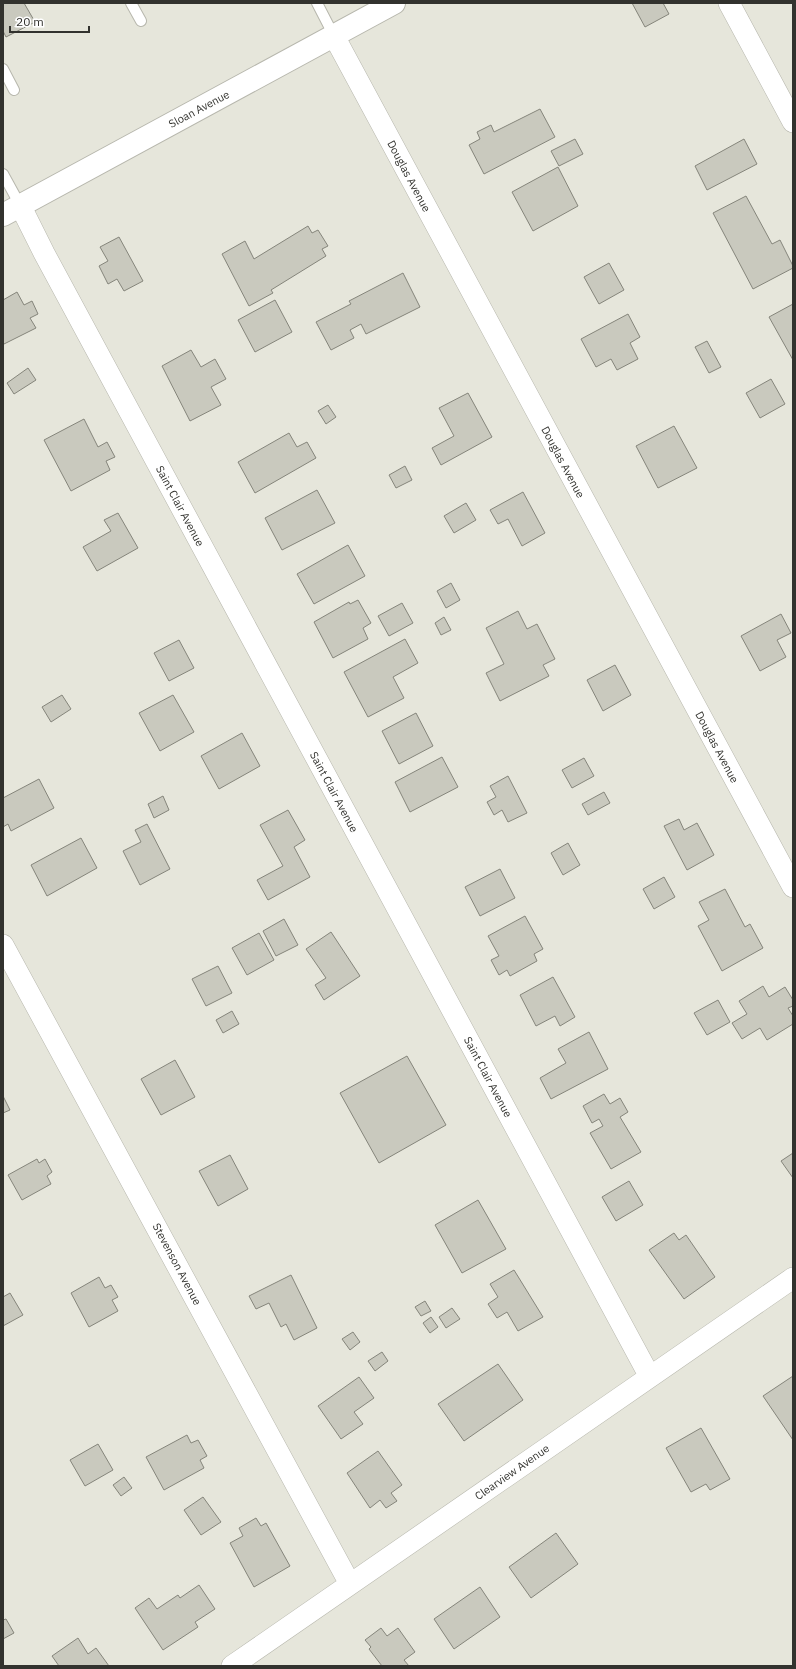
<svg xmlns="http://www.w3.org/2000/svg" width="796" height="1669" font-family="'IBM Plex Sans',sans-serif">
  <rect width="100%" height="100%" fill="#e6e6db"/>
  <path fill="#c9c9be" stroke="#85857b" d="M 3,3 L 24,3 L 35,22 L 6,37 L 3,31 Z
    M 632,3 L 663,3 L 669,14 L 645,27 Z
    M 540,109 L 555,137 L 484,174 L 469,145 L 480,139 L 477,132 L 491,125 L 494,132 Z
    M 575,139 L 583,154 L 559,166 L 551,151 Z
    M 744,139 L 757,164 L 707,190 L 695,166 Z
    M 558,167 L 578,206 L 533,231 L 512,192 Z
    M 746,196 L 772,244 L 780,240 L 793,266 L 793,268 L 753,289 L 713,213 Z
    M 308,226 L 312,233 L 318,230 L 328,246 L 322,249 L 326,256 L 271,290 L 273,293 L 249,306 L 222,254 L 245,241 L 254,259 Z
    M 119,237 L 143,281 L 124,291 L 117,279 L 108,284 L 99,266 L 108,261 L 100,247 Z
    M 609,263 L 624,290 L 599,304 L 584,277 Z
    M 403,273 L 420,307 L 366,334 L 361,324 L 350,330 L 354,338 L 331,350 L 316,322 L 351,304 L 349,301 Z
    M 17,292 L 24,305 L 32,301 L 38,314 L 30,318 L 36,328 L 4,344 L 3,341 L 3,300 Z
    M 275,300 L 292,332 L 255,352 L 238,320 Z
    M 793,304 L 793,360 L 769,317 Z
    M 628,314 L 640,337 L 630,343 L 638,359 L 617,370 L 611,359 L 596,367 L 581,339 Z
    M 707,341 L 721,367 L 709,373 L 695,347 Z
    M 191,350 L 201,367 L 215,359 L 226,379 L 211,387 L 221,405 L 190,421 L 162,366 Z
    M 28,368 L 36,380 L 14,394 L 7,383 Z
    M 771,379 L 785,404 L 760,418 L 746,393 Z
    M 468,393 L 492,437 L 441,465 L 432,448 L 454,436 L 439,408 Z
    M 328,405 L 336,417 L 326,424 L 318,411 Z
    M 84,419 L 98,447 L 107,442 L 115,457 L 106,461 L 110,470 L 71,491 L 44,440 Z
    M 674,426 L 697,468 L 658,488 L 636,446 Z
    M 289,433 L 297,447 L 307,442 L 316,458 L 255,493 L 238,462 Z
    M 405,466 L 412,480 L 396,488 L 389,475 Z
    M 317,490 L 335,523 L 282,550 L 265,518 Z
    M 523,492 L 545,533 L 522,546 L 508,519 L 498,524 L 490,510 Z
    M 466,503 L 476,520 L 454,533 L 444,516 Z
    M 118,513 L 138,548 L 97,571 L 83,547 L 111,531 L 104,520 Z
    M 348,545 L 365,576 L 314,604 L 297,574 Z
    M 451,583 L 460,600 L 446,608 L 437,591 Z
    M 358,600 L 371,623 L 363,628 L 368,639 L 333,658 L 314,622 L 349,602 L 350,604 Z
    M 402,603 L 413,623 L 389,636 L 378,616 Z
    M 518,611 L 527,629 L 537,624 L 555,659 L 543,665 L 549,676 L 500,701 L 486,673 L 504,664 L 486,628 Z
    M 781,614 L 791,633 L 777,640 L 786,657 L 760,671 L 741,636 Z
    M 444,617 L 451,630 L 441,635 L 435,623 Z
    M 405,639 L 418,663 L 393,677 L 404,698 L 368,717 L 344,672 Z
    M 179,640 L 194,668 L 169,681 L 154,653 Z
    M 615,665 L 631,695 L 603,711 L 587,680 Z
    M 62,695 L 71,709 L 51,722 L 42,707 Z
    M 173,695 L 194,732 L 160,751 L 139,713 Z
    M 416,713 L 433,746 L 399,764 L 382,731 Z
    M 242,733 L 260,766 L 219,789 L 201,756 Z
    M 442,757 L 458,787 L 410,812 L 395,782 Z
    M 584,758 L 594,776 L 572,788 L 562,770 Z
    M 508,776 L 527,813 L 508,822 L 502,810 L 494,815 L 487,802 L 496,797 L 490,786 Z
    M 39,779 L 54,808 L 11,831 L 8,824 L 3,827 L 3,798 Z
    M 604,792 L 610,803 L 588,815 L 582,804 Z
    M 163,796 L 169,810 L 154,818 L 148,804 Z
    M 288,810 L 305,840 L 294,847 L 310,877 L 268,900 L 257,880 L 283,866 L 260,825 Z
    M 679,819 L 684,830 L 697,823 L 714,855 L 687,870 L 664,826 Z
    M 147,824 L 170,869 L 140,885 L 123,851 L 141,842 L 135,830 Z
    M 81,838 L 97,868 L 47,896 L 31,865 Z
    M 568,843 L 580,865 L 563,875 L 551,853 Z
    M 500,869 L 515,898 L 480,916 L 465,887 Z
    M 664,877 L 675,897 L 654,909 L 643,889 Z
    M 725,889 L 745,927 L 750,924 L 763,948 L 722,971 L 698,926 L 709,920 L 699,902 Z
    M 525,916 L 543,949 L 534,954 L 537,961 L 510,976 L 507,970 L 499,975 L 491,960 L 499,956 L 488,936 Z
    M 284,919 L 298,945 L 276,956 L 263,931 Z
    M 331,932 L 360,976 L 324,1000 L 315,985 L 326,978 L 306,949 Z
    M 259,933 L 274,960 L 247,975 L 232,948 Z
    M 218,966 L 232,993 L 206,1006 L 192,979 Z
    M 553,977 L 575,1017 L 560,1026 L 555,1016 L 536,1026 L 520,995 Z
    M 763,986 L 769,997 L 785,987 L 793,1000 L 793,1006 L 788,1008 L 793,1016 L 793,1024 L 767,1040 L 760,1028 L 742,1039 L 732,1023 L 747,1014 L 739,1001 Z
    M 718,1000 L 730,1022 L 707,1035 L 694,1013 Z
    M 232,1011 L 239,1024 L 223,1033 L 216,1020 Z
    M 589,1032 L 608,1069 L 551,1099 L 540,1078 L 566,1063 L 558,1049 Z
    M 407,1056 L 446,1125 L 379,1163 L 340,1093 Z
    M 175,1060 L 195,1097 L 161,1115 L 141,1079 Z
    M 604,1094 L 610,1104 L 620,1098 L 628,1112 L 620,1117 L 641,1152 L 611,1169 L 590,1133 L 603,1126 L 599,1119 L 592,1123 L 583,1106 Z
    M 3,1096 L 10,1110 L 3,1113 Z
    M 793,1153 L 793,1178 L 781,1161 Z
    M 230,1155 L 248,1189 L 218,1206 L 199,1171 Z
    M 37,1159 L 39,1163 L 45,1159 L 52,1172 L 47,1176 L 51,1184 L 22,1200 L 8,1175 Z
    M 629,1181 L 643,1205 L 616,1221 L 602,1197 Z
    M 478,1200 L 506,1249 L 462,1273 L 435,1225 Z
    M 674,1233 L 679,1240 L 686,1235 L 715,1277 L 684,1299 L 649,1250 Z
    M 514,1270 L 543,1317 L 518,1331 L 507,1312 L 497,1318 L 488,1304 L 498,1297 L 490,1284 Z
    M 291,1275 L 317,1328 L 294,1340 L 286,1324 L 281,1327 L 269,1303 L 256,1309 L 249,1296 Z
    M 99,1277 L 105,1288 L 111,1285 L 118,1297 L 112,1300 L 118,1311 L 89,1327 L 71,1293 Z
    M 10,1293 L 23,1315 L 3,1326 L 3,1297 Z
    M 425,1301 L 431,1311 L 421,1316 L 415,1307 Z
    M 452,1308 L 460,1319 L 446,1328 L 439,1317 Z
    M 431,1317 L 438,1327 L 430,1333 L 423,1323 Z
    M 353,1332 L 360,1342 L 350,1350 L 342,1339 Z
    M 382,1352 L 388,1361 L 375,1371 L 368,1361 Z
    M 498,1364 L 523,1400 L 464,1441 L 438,1404 Z
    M 793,1376 L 793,1440 L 763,1396 Z
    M 359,1377 L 374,1398 L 354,1412 L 363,1424 L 341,1439 L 318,1406 Z
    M 701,1428 L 730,1479 L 710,1490 L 706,1484 L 691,1492 L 666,1448 Z
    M 187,1435 L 191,1443 L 198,1440 L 207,1456 L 200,1460 L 204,1468 L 164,1490 L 146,1457 Z
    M 98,1444 L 113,1470 L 85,1486 L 70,1460 Z
    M 378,1451 L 402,1485 L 391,1493 L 397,1501 L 386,1508 L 380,1500 L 370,1508 L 347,1473 Z
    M 124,1477 L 132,1488 L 121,1496 L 113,1485 Z
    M 203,1497 L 221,1522 L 201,1535 L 184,1510 Z
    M 256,1518 L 261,1526 L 266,1523 L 290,1566 L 254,1587 L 230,1543 L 243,1536 L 239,1528 Z
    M 556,1533 L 578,1564 L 531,1598 L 509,1567 Z
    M 199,1585 L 215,1609 L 195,1622 L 198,1627 L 163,1650 L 135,1608 L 149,1598 L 157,1609 L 178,1595 L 180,1598 Z
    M 480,1587 L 500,1617 L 454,1649 L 434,1619 Z
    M 6,1619 L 14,1633 L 3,1639 L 3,1620 Z
    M 381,1628 L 387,1636 L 398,1628 L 415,1652 L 404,1660 L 409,1666 L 382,1666 L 369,1649 L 371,1647 L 365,1640 Z
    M 78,1638 L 88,1654 L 96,1648 L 109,1666 L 59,1666 L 52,1656 Z"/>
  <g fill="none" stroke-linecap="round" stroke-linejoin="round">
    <g stroke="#b7b7ad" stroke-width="12">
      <path id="lane" d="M 131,3 L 141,21
        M 317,3 L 334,36
        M 3,69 L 14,90
        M 3,174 L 20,205"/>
    </g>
    <g stroke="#b7b7ad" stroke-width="22">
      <path id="street" d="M 729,3 L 793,122
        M 334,36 L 793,887
        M 20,205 L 44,253 L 650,1377
        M 3,945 L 350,1584
        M 232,1666 L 793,1278"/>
    </g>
    <g stroke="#b7b7ad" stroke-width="24">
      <path id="secondary" d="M 3,215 L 394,3"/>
    </g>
    <use href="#lane" stroke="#fff" stroke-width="10"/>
    <use href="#street" stroke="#fff" stroke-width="21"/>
    <use href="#secondary" stroke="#fff" stroke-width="22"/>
  </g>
  <g text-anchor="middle" stroke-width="3.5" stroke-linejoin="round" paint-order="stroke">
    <g font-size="11" fill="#32322e" stroke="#fff">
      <text transform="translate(199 109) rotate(-28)" y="4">Sloan Avenue</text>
      <text transform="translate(409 176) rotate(62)" y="4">Douglas Avenue</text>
      <text transform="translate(563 462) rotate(62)" y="4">Douglas Avenue</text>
      <text transform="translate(180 506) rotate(62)" y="4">Saint Clair Avenue</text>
      <text transform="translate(717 747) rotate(62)" y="4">Douglas Avenue</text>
      <text transform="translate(334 792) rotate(62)" y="4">Saint Clair Avenue</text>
      <text transform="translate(488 1077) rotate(62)" y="4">Saint Clair Avenue</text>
      <text transform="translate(177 1264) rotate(62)" y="4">Stevenson Avenue</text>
      <text transform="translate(512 1472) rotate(-35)" y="4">Clearview Avenue</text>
    </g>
  </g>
  <rect width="796" height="1669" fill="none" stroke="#32322e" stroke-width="8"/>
  <path d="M10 26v6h79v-6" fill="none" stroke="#32322e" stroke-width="2"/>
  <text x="16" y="26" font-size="12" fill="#32322e" stroke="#ffffff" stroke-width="3" paint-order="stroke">20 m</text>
</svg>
